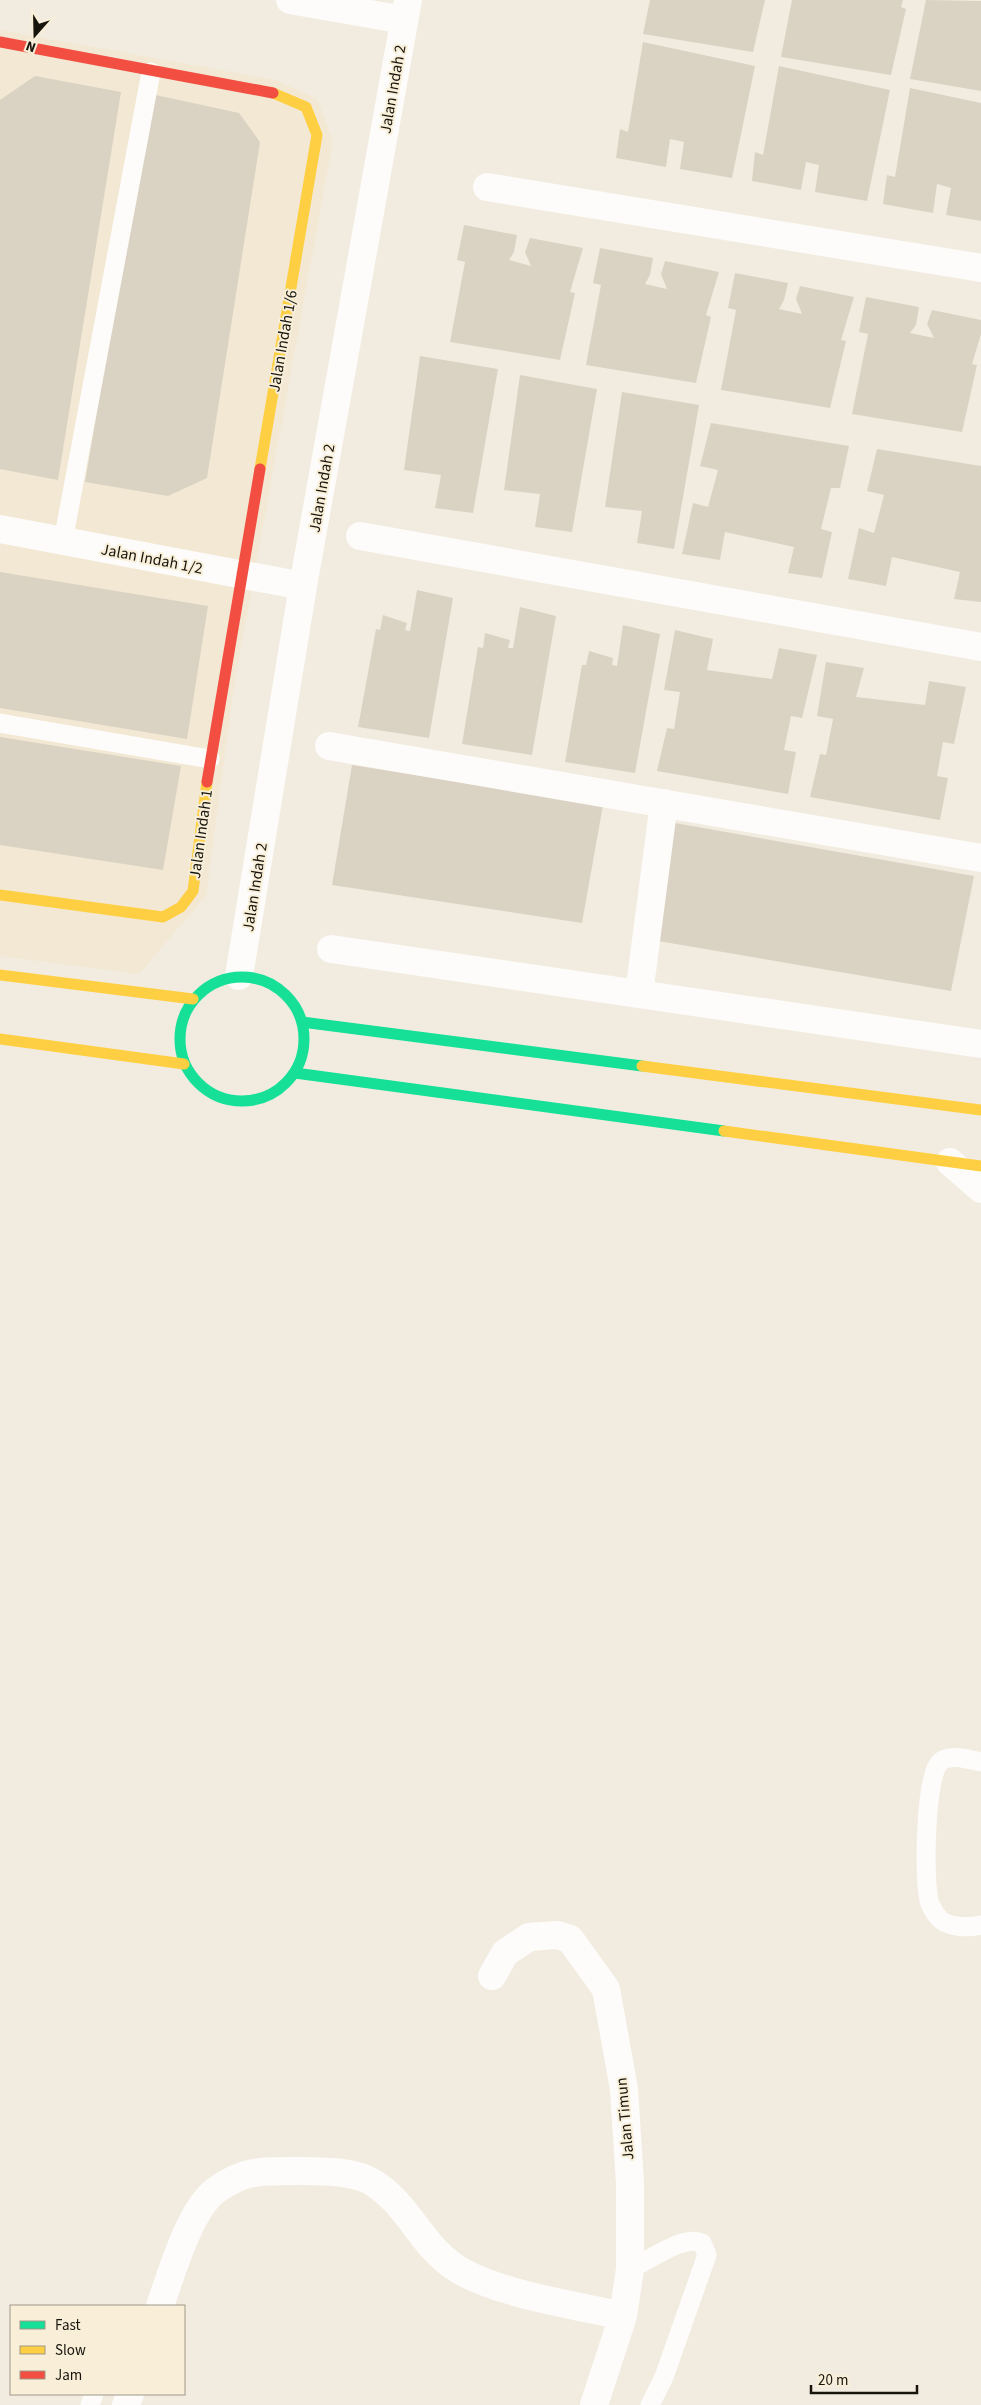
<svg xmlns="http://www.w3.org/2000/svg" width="981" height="2405" font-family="'Source Sans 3',sans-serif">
  <rect width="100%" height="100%" fill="#f2ece0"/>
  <path fill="#f2e8d3" d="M 0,30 L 276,80 L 317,99 L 333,140 L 234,686 L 206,896 L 139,974 L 0,956 Z"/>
  <path fill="#dad3c4" d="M 650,0 L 765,0 L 753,52 L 643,34 Z
    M 792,0 L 903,0 L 901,7 L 906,9 L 891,75 L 781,57 Z
    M 926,0 L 981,1 L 981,91 L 910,79 Z
    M 643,42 L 755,66 L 732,178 L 680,169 L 684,142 L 670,139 L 666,167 L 616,158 L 620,129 L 628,132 Z
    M 779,66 L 890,90 L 867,201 L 815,192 L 819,165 L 806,162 L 801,190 L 752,181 L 755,152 L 763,155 Z
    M 35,76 L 121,92 L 58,480 L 0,469 L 0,100 Z
    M 910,88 L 981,103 L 981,221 L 946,215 L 951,188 L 937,184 L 933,213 L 883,204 L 887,175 L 895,177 Z
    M 151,94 L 239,113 L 260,142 L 207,478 L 168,496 L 85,482 Z
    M 464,225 L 517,235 L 514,252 L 509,260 L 531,266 L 525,252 L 530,238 L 583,248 L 570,292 L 575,293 L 560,360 L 450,342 L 465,262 L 457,260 Z
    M 600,248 L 653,258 L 650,275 L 645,284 L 667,289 L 661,274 L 665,261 L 719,272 L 706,315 L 711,317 L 696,383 L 586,365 L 601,285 L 593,283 Z
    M 735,273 L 788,283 L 784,300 L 779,309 L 802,314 L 796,299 L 800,286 L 854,297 L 841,340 L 846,341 L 830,408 L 721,390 L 736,310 L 728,308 Z
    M 866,297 L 919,307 L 916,325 L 910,333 L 934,338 L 927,324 L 932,310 L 981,320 L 981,334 L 972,364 L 977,365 L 962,432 L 852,414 L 868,334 L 859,332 Z
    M 420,356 L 498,369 L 473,513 L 435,508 L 441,475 L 404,470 Z
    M 520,375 L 597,389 L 572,532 L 535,527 L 540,494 L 504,490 Z
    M 622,392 L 699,405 L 674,549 L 637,543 L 642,511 L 605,507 Z
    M 711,423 L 849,446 L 840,488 L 831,488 L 821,529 L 832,532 L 822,578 L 788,573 L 794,547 L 725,532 L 720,560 L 682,554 L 693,503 L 708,507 L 718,470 L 700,466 Z
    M 877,449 L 981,466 L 981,602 L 954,599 L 960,572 L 892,557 L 886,586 L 848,579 L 859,528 L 874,533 L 884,495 L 867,491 Z
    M 0,572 L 208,606 L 187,739 L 0,708 Z
    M 417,590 L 453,598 L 429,738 L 358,727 L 376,629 L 380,630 L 383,615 L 407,623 L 405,630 L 410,631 Z
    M 520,607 L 556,616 L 532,755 L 462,744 L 478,647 L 483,648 L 485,633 L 510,640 L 508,648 L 513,648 Z
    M 623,625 L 660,634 L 635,773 L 565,762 L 582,665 L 586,665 L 589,651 L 613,658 L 612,665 L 617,666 Z
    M 675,630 L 713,639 L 707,670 L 772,679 L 779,648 L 817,655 L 802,718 L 791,716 L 784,750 L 796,752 L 788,794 L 657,771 L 667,728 L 674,729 L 680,692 L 664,690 Z
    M 826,662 L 864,668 L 856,697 L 925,705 L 929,681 L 966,687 L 954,744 L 943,742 L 937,776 L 948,778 L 940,820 L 810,797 L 820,754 L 826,755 L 833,719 L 817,716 Z
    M 0,737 L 181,766 L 163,870 L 0,845 Z
    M 352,765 L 603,805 L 582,923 L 332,885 Z
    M 675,823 L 974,876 L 951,991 L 658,941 Z"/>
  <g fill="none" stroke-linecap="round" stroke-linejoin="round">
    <path stroke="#fdfcfa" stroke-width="19" d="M 63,541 L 151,72
      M 0,723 L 210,759
      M 981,1762 C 969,1760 951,1753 940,1762 C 925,1774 923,1884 930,1904 C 932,1908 935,1914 938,1917 C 946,1928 969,1928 981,1925
      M 630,2269 C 649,2261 683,2234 702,2243 L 707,2255 L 664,2377 L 650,2405
      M 90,2405 L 94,2394"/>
    <path stroke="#fdfcfa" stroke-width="28" d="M 290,0 L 404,20
      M 487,187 L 981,268
      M 0,529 L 303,586
      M 360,536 L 981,647
      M 329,746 L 981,858
      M 331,949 L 981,1044
      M 239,976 L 303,586 L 408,0
      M 639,994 L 664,803
      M 950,1162 L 981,1189
      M 492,1976 L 505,1953 L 529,1937 L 557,1935 L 570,1939 L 606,1989 L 624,2089 L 630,2183 L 630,2269 L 623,2316 L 594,2405
      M 160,2306 C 171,2275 189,2211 215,2191 C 223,2185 236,2178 245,2175 C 260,2170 289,2171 306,2171 C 327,2172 353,2171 372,2182 C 408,2204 419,2242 453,2266 C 491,2293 575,2305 623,2316
      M 126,2405 L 130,2394"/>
    <path stroke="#16e098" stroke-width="11" d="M180 1039a62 62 0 1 1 124 0a62 62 0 1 1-124 0Z
      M 302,1022 L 642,1066
      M 295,1073 L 724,1131"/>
    <path stroke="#ffcf43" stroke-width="11" d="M 260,469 L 317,135 L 306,107 L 273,93
      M 0,895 L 163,917 L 181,907 L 193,891 L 207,782
      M 0,975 L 193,999
      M 0,1039 L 184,1064
      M 642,1066 L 981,1110
      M 724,1131 L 981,1166"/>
    <path stroke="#f24e42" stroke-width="11" d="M 0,42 L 273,93
      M 207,782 L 260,469"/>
  </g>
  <g text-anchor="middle" stroke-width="4" stroke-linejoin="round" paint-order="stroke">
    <g font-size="16" fill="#17140c" stroke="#f9efd9">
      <text transform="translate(392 89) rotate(-80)" y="6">Jalan Indah 2</text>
      <text transform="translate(282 341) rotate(-80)" y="6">Jalan Indah 1/6</text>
      <text transform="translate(321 488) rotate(-80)" y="6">Jalan Indah 2</text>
      <text transform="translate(152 558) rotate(11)" y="6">Jalan Indah 1/2</text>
      <text transform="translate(200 834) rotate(-82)" y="6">Jalan Indah 1</text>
      <text transform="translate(254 887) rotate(-81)" y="6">Jalan Indah 2</text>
      <text transform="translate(624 2119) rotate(-95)" y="6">Jalan Timun</text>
    </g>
  </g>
  <rect x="10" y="2305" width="175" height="90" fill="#f9efd9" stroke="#9f9787"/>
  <rect x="20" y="2321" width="25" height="8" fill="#16e098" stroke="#9f9787"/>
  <text x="55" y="2330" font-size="15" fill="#17140c">Fast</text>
  <rect x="20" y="2346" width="25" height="8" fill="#ffcf43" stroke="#9f9787"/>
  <text x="55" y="2355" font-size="15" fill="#17140c">Slow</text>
  <rect x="20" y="2371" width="25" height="8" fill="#f24e42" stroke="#9f9787"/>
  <text x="55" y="2380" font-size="15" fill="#17140c">Jam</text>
  <g transform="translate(35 35) rotate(200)" stroke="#f9efd9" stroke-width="4" paint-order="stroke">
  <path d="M0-4L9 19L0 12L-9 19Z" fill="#17140c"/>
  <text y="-8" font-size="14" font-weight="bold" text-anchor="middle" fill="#17140c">N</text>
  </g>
  <path d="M811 2385v8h106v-8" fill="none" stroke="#17140c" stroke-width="2.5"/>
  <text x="818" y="2385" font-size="15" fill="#17140c" stroke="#f9efd9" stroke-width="4" paint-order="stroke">20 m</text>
</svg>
